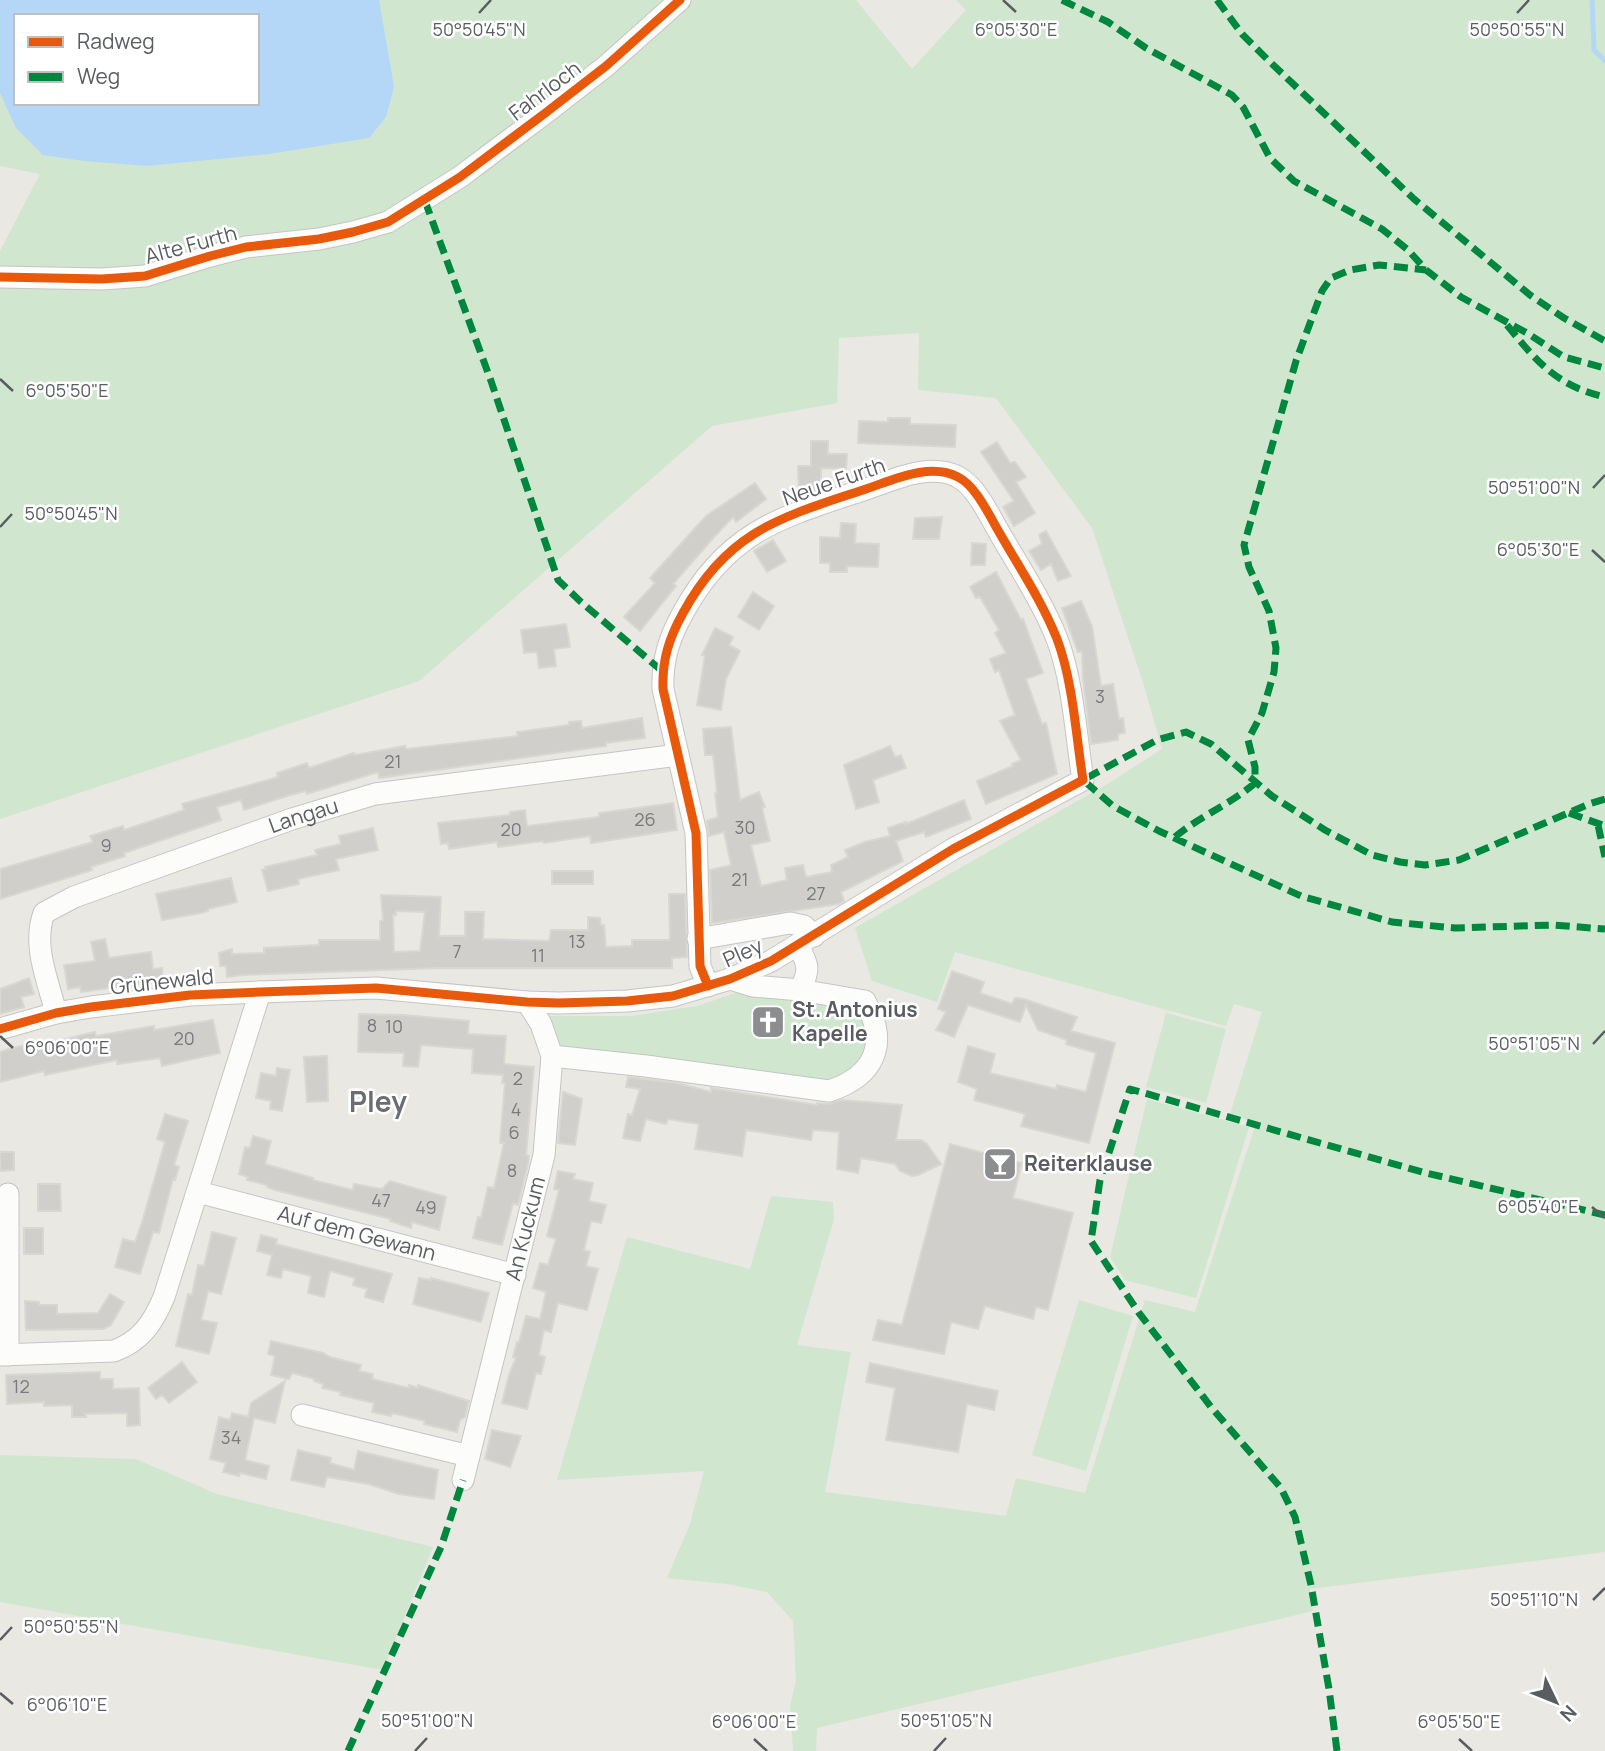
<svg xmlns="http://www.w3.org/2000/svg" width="1605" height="1751" font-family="Manrope,sans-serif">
  <rect width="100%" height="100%" fill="#e9e8e3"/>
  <path fill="#d0e6cf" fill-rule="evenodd" d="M 0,0 L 856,0 L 912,69 L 966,10 L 956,0 L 1605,0 L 1605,1552 L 1310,1589 L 1313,1611 L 817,1728 L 816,1751 L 793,1751 L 790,1705 L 796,1681 L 793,1621 L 767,1592 L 728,1584 L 667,1578 L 690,1524 L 704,1471 L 557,1480 L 627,1237 L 750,1269 L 771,1196 L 833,1202 L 834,1219 L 797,1345 L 851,1352 L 825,1492 L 1006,1516 L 1016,1478 L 1085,1493 L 1145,1300 L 1195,1312 L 1256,1123 L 1230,1114 L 1262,1012 L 1234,1004 L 1226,1026 L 955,952 L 937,1002 L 872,981 L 855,928 L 1109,783 L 1162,749 L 1144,686 L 1092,528 L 996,398 L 918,390 L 919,333 L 839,338 L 837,403 L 712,426 L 419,681 L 0,819 L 0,251 L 40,174 L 0,166 ZM 16,16 L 257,16 L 257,103 L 16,103 Z
    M 739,992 L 852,1005 C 877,1031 870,1037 860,1068 L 825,1083 L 559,1049 L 548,1016 L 631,1016 L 697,1006 Z
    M 1166,1013 L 1226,1029 L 1206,1103 L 1146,1087 Z
    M 1147,1099 L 1249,1127 L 1196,1298 L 1125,1280 L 1110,1257 Z
    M 1079,1300 L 1133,1316 L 1086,1471 L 1032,1455 Z
    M 0,1455 L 136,1459 L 217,1494 L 433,1547 L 383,1670 L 0,1602 Z"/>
  <path fill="#b4d6f7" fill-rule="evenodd" d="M 0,0 L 379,0 L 394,87 L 386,117 L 369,138 L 269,154 L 147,166 L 84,161 L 43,155 L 16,128 L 0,93 ZM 16,16 L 257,16 L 257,103 L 16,103 Z"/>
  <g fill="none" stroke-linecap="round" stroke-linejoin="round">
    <path stroke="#b4d6f7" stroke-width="5" d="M 1592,0 L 1594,50 L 1605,61"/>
  </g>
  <path fill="#d0cfcc" stroke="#d8d7d2" stroke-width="2" fill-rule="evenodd" d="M 888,418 L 910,418 L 910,424 L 956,425 L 955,447 L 858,443 L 859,421 L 888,422 Z
    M 811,441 L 828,441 L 828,454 L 847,454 L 846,469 L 821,468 L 821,490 L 799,491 L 798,466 L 811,466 Z
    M 997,442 L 1010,463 L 1015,462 L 1026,477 L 1016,482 L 1035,513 L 1014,526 L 1003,507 L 1014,501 L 981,452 Z
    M 755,483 L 766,499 L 736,522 L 733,517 L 714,537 L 673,584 L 676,586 L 640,631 L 624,617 L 655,583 L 650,578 L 706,516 Z
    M 942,517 L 939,539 L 913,539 L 915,518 Z
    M 841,523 L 856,524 L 855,543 L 879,544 L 878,567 L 847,566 L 847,572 L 830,572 L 830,563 L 820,563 L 820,537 L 840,538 Z
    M 1046,531 L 1071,576 L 1058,581 L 1051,564 L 1041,570 L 1029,551 L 1042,544 L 1039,535 Z
    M 773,540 L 786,561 L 767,572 L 754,551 Z
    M 972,543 L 986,544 L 985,565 L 971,565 Z
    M 996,572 L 1021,620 L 1023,619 L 1043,673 L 1026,679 L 1042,724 L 1046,723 L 1057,774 L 986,804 L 977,781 L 1013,766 L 1012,764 L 1021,760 L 1000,721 L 1015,715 L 999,670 L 995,672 L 990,659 L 1006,653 L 995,633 L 999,630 L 980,597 L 976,598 L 970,587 Z
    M 753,592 L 774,606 L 759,630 L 738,617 Z
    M 1081,601 L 1092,626 L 1101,686 L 1113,684 L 1119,719 L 1123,718 L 1125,733 L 1118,734 L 1118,740 L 1091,744 L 1083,679 L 1082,652 L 1078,652 L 1062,608 Z
    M 566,624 L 570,647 L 554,649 L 556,666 L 539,668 L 537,652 L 524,653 L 521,630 Z
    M 715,628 L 733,637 L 729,645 L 740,651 L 726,679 L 721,710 L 697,705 L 705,656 L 702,655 Z
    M 642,718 L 645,738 L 606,743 L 606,746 L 379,778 L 378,772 L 307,794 L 306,791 L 287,796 L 244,810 L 241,800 L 217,807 L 221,820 L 124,853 L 125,856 L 91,867 L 92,870 L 0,899 L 0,869 L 93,842 L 90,836 L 123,826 L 124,830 L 184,810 L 182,804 L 278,777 L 277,773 L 307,763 L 309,768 L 354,753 L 355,755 L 405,746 L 406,749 L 518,736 L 517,732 L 569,725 L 569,722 L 581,721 L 582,728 Z
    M 731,727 L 740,800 L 759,792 L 765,807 L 762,808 L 770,841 L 751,845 L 761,886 L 787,880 L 785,868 L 803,865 L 806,877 L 832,872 L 831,865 L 848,857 L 845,850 L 865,842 L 890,836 L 888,828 L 906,822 L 906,824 L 964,800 L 971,819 L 926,837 L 924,832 L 896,841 L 903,861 L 841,892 L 844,901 L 839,904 L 712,923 L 710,870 L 731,865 L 724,832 L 709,836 L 707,821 L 718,817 L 715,793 L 717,793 L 713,755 L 705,755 L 703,729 Z
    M 890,746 L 895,757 L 901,755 L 906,768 L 873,780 L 879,802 L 856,809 L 844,765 Z
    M 673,803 L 677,830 L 591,843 L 590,836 L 544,843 L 543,841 L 498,847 L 497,842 L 449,849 L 448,843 L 441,844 L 438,823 L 510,815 L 510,812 L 525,810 L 527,826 L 599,817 L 599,813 Z
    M 373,828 L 378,850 L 336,859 L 339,870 L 298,879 L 299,884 L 268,891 L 262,870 L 266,869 L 265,867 L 317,855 L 315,850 L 341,844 L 339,836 Z
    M 552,871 L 593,871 L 593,884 L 552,884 Z
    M 231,878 L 237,902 L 208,909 L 208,911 L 201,913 L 162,920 L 156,894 Z
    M 669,894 L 685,894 L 687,957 L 672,958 L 672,968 L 439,968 L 243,975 L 227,977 L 226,966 L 220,966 L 219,953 L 232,949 L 232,954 L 264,953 L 264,948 L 319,945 L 319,940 L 380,940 L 380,921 L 383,920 L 381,895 L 441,897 L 439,936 L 465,936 L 465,912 L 484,912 L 483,939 L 549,941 L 551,930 L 588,930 L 588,917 L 600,918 L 601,925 L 604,925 L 606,947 L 632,946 L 632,940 L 670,940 ZM 396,911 L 425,912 L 420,951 L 394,952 L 393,915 L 396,915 Z
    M 105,939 L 109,958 L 151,952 L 153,969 L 162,968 L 163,981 L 81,992 L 80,987 L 68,989 L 64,965 L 95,961 L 91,942 Z
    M 952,971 L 984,982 L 980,993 L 1012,1004 L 1015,998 L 1024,999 L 1077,1017 L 1071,1031 L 1115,1043 L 1089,1143 L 1021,1126 L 1025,1114 L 974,1100 L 977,1089 L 958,1082 L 968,1046 L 995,1054 L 990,1073 L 1056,1089 L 1057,1085 L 1086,1092 L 1096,1053 L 1066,1044 L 1067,1040 L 1038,1030 L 1026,1005 L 1020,1022 L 968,1005 L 954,1037 L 936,1030 L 946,1012 L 938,1009 Z
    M 29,978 L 34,994 L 21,997 L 24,1007 L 0,1014 L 0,989 Z
    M 359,1014 L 404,1015 L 469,1021 L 468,1034 L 506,1036 L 504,1064 L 534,1067 L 526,1155 L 529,1156 L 528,1164 L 518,1205 L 513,1203 L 502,1245 L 473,1238 L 478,1217 L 481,1218 L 488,1187 L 494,1188 L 504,1143 L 500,1143 L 505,1083 L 502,1083 L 503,1075 L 472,1073 L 473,1049 L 421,1045 L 418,1067 L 403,1066 L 404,1053 L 358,1052 Z
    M 758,1015 L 778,1016 L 778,1029 L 757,1028 Z
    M 213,1020 L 220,1053 L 162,1066 L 160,1058 L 117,1064 L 117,1060 L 45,1075 L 44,1071 L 0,1082 L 0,1052 L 9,1049 L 37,1042 L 37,1045 L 45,1044 L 95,1032 L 96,1036 L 154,1026 L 154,1030 Z
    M 327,1056 L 328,1101 L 307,1102 L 304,1057 Z
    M 277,1068 L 290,1070 L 282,1111 L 270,1109 L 271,1101 L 256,1098 L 261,1073 L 276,1076 Z
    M 628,1077 L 677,1083 L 711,1092 L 711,1088 L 817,1105 L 817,1103 L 828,1104 L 842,1100 L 902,1105 L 896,1140 L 921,1140 L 927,1144 L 941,1164 L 918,1175 L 912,1176 L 900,1171 L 895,1164 L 861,1158 L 858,1173 L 837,1169 L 839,1132 L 813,1130 L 811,1140 L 746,1130 L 742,1156 L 695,1149 L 699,1124 L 668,1119 L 666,1124 L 646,1119 L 640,1141 L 623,1138 L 628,1114 L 632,1115 L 640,1089 L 626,1087 Z
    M 563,1092 L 582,1099 L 575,1145 L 558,1143 Z
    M 165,1114 L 188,1121 L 174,1165 L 179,1167 L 175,1180 L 173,1179 L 159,1233 L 153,1232 L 140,1274 L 115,1267 L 123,1239 L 135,1242 L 143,1219 L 165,1142 L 157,1139 Z
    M 253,1136 L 271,1141 L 265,1164 L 313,1178 L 313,1180 L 353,1190 L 354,1184 L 382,1189 L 390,1181 L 446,1197 L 439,1230 L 412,1222 L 411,1228 L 390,1221 L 391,1219 L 275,1190 L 267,1187 L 267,1185 L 247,1180 L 248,1177 L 239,1174 L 245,1147 L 250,1148 Z
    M 950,1144 L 1022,1163 L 1013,1198 L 1073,1213 L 1048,1310 L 1036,1307 L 1033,1319 L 985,1306 L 978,1329 L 951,1322 L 944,1354 L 873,1340 L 878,1320 L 902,1325 Z
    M 0,1152 L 14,1152 L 14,1170 L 0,1171 Z
    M 558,1171 L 575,1174 L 573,1179 L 593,1183 L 589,1201 L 606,1205 L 601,1223 L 591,1221 L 584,1250 L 590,1252 L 586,1266 L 598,1269 L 587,1310 L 558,1303 L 551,1332 L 544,1330 L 539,1355 L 545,1357 L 541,1374 L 536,1373 L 527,1409 L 502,1403 L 509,1375 L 516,1358 L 513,1357 L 517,1342 L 519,1342 L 526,1316 L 540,1319 L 546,1292 L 533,1288 L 540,1263 L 548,1265 L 556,1239 L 547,1236 L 559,1190 L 554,1189 Z
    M 38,1184 L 60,1184 L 61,1211 L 38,1211 Z
    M 24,1228 L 43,1228 L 43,1254 L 24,1254 Z
    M 212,1232 L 236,1238 L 221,1294 L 208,1291 L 201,1320 L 217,1323 L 209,1354 L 176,1346 L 188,1294 L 192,1295 L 198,1265 L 204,1266 Z
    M 261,1235 L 277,1239 L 276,1244 L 392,1274 L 383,1302 L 365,1297 L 367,1289 L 353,1285 L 355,1278 L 330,1271 L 324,1297 L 308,1293 L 311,1276 L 283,1269 L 281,1278 L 267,1275 L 272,1255 L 257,1251 Z
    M 419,1278 L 431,1280 L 431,1278 L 489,1293 L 481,1322 L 413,1304 Z
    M 110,1294 L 124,1302 L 111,1325 L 103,1329 L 26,1330 L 25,1301 L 39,1302 L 39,1305 L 57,1305 L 57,1314 L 98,1313 Z
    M 271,1341 L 323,1353 L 330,1357 L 361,1365 L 359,1371 L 373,1374 L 372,1379 L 380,1381 L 409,1388 L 409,1385 L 418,1388 L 418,1385 L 469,1401 L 465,1417 L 460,1420 L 457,1432 L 424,1424 L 425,1421 L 392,1413 L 391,1416 L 372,1412 L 374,1403 L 340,1395 L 341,1392 L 322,1388 L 323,1384 L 314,1381 L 315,1379 L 292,1373 L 289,1379 L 271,1375 L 275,1356 L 268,1354 Z
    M 182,1362 L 197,1382 L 169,1403 L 162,1395 L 156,1399 L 148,1388 Z
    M 870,1363 L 998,1391 L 994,1410 L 967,1404 L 958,1452 L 886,1440 L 895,1388 L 866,1382 Z
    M 100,1372 L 100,1379 L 113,1379 L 113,1389 L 139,1388 L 140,1425 L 127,1426 L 127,1413 L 85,1414 L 86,1417 L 72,1417 L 72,1405 L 44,1406 L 44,1402 L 7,1404 L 6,1375 Z
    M 285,1381 L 275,1423 L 254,1418 L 245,1460 L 269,1466 L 266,1479 L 240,1473 L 239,1476 L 223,1472 L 226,1463 L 210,1459 L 219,1417 L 230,1420 L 232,1413 L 248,1417 L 251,1403 Z
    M 492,1430 L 521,1436 L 510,1467 L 485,1459 Z
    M 298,1450 L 331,1458 L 330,1463 L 354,1470 L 358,1451 L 438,1470 L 434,1499 L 399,1494 L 368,1484 L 327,1477 L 324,1487 L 291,1480 Z"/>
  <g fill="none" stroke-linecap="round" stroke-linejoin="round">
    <g stroke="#c5c5c4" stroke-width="23">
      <g id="minor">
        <path d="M 0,277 L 102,279 L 145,276 L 210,256 L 246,247 L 319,239 L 353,232 L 388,222 L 460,177 L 544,114 L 606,66 L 680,0"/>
        <path d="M 698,939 L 790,923 L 804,926 L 814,936"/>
        <path d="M 798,946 C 809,965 810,970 800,990"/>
        <path id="s1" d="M 56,1013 C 48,980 32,946 44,913 L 74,897 L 292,819 L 375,794 L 678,755"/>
        <path d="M 0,1029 L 56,1013 L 91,1007 L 190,995 L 260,992 L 376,988 L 527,1002 L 559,1003 L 627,1001 L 673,996 L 730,979 L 771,961 L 953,849 L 1083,780 C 1076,736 1073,681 1057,639 C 1042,601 1019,567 999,532 C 989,515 976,486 958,477 C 930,462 893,480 866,489 C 782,517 728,530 683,613 C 669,638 662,660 663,689 L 696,833 L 700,966 L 708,986"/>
        <path d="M 552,1056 L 646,1066 L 829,1091 C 875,1076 889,1044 865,1001 L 800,990 L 753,986 L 730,979"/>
        <path id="s2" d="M 198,1192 L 515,1275"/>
        <path d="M 0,1355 L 114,1351 C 141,1341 153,1323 164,1297 L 260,992"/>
        <path d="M 8,1355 L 8,1194"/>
        <path d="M 302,1415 L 469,1456"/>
        <path id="s3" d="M 463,1480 L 544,1155 L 552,1056 L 541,1024 L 527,1002"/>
      </g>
    </g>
    <use href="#minor" stroke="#fcfcfb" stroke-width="21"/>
    <path stroke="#00873e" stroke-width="7" stroke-dasharray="14 7" stroke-linecap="butt" d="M 1062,0 L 1108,22 L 1146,48 L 1232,95 L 1243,107 L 1270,158 L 1294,181 L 1382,229 L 1408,250 L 1426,270 L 1461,297 L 1527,333 L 1564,357 L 1605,368
      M 1217,0 L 1242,34 L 1268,60 L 1414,199 L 1530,295 L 1564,318 L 1605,341
      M 425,201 L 491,381 L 558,580 L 581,602 L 662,671
      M 1507,325 C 1537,362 1557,386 1605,397
      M 1605,799 L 1589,804 L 1459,860 L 1425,865 L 1400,862 L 1372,855 L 1325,830 L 1272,796 L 1211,744 L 1186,732 L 1157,740 L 1083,780 L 1113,806 L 1159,831 L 1301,896 L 1392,922 L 1455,928 L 1553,925 L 1605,929
      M 1569,813 L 1605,826
      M 1598,825 L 1605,857
      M 1175,837 C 1200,816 1231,804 1255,783 L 1255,767 L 1248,740 L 1262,713 L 1274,672 L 1276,648 L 1269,611 L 1249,567 L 1244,545 L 1296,361 L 1322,291 L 1331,278 L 1350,270 L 1379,265 L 1426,270
      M 348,1751 L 441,1547 L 463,1480
      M 1337,1751 L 1329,1689 L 1311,1585 L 1295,1517 L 1281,1488 L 1211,1407 L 1139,1313 L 1091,1241 L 1100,1180 L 1130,1089 L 1422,1172 L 1605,1215"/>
    <g stroke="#fff" stroke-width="13">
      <path id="cycleway" d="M 0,277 L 102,279 L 145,276 L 210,256 L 246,247 L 319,239 L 353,232 L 388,222 L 460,177 L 544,114 L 606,66 L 680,0
        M 0,1029 L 56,1013 L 91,1007 L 190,995 L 260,992 L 376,988 L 527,1002 L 559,1003 L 627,1001 L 673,996 L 730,979 L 771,961 L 953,849 L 1083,780 C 1076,736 1073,681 1057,639 C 1042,601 1019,567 999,532 C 989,515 976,486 958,477 C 930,462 893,480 866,489 C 782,517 728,530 683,613 C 669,638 662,660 663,689 L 696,833 L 700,966 L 708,986"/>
    </g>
    <use href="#cycleway" stroke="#e8590c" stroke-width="9"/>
  </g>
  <path fill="none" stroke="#595c61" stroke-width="2.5" d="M 1003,0 L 1016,12M 479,13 L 491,0M 1517,13 L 1529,0M 0,379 L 13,391M 1593,488 L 1605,475M 0,527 L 12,514M 1592,550 L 1605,562M 0,1036 L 13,1048M 1593,1044 L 1605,1031M 1592,1207 L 1605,1218M 1593,1600 L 1605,1588M 0,1640 L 12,1627M 0,1693 L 13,1704M 754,1739 L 767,1751M 1459,1739 L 1472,1751M 415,1751 L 427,1738M 934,1751 L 946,1738"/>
  <defs>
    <g id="church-square" transform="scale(1.75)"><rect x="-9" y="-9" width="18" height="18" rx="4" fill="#8b8d8e" stroke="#fff"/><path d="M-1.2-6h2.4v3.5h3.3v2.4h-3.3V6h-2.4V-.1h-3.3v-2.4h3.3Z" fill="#fff"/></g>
    <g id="bar-square" transform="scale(1.75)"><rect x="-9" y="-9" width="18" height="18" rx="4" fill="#8b8d8e" stroke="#fff"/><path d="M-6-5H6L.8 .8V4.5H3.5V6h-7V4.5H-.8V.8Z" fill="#fff"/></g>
  </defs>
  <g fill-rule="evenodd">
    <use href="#church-square" x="768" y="1022"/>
    <use href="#bar-square" x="1000" y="1164"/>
  </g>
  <g text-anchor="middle" stroke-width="5" stroke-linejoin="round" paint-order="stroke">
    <g font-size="18" fill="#787a7d">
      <text x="1100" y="703">3</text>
      <text x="393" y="768">21</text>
      <text x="645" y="826">26</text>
      <text x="745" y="834">30</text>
      <text x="511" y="836">20</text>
      <text x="106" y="852">9</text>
      <text x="740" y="886">21</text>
      <text x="816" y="900">27</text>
      <text x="577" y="948">13</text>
      <text x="457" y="958">7</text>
      <text x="538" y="962">11</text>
      <text x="372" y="1032">8</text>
      <text x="394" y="1033">10</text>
      <text x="184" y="1045">20</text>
      <text x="518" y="1085">2</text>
      <text x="516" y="1116">4</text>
      <text x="514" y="1139">6</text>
      <text x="512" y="1177">8</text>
      <text x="381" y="1207">47</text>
      <text x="426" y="1214">49</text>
      <text x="21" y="1393">12</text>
      <text x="231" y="1444">34</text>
    </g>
    <g font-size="21" fill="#595c61" stroke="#fff">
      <text transform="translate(545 91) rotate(-37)" y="7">Fahrloch</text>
      <text transform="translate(191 245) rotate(-15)" y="7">Alte Furth</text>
      <text transform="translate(834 482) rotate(-19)" y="7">Neue Furth</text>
      <text dy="7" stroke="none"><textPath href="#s1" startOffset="380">Langau</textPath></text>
      <text transform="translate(743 953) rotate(-24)" y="7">Pley</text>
      <text transform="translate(162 982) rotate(-6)" y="7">Grünewald</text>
      <text dy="7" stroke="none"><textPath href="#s3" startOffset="259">An Kuckum</textPath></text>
      <text dy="7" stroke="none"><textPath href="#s2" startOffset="164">Auf dem Gewann</textPath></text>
    </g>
    <g font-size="21" font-weight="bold" fill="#595c61" stroke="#fff" text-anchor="start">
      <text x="792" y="1017">St. Antonius<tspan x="792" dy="24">Kapelle</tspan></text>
      <text x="1024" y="1171">Reiterklause</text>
    </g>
    <g font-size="28" font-weight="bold" fill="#6a6e73" stroke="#fff">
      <text x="378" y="1112">Pley</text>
    </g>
  </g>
  <g font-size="18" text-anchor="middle" fill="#595c61" stroke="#fff" stroke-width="5" stroke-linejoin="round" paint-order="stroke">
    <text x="1016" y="36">6°05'30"E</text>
    <text x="479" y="36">50°50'45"N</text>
    <text x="1517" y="36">50°50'55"N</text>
    <text x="67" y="397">6°05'50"E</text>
    <text x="1534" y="494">50°51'00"N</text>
    <text x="71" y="520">50°50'45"N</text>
    <text x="1538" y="556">6°05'30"E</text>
    <text x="1534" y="1050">50°51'05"N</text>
    <text x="67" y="1054">6°06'00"E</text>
    <text x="1538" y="1213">6°05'40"E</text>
    <text x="1534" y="1606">50°51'10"N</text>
    <text x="71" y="1633">50°50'55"N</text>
    <text x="67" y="1711">6°06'10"E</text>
    <text x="427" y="1727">50°51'00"N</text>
    <text x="946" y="1727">50°51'05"N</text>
    <text x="754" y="1728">6°06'00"E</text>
    <text x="1459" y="1728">6°05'50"E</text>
  </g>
  <rect x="14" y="14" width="245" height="91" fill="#ffffff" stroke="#bdbec0" stroke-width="2"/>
  <rect x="28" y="37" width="35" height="10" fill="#e8590c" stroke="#bdbec0" stroke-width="2"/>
  <text x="77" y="49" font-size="21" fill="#595c61">Radweg</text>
  <rect x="28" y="72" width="35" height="10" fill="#00873e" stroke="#bdbec0" stroke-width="2"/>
  <text x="77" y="84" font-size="21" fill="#595c61">Weg</text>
  <g transform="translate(1556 1702) rotate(133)" stroke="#ffffff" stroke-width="5" paint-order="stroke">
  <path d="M0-5L12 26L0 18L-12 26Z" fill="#595c61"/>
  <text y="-10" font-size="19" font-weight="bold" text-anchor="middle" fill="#595c61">N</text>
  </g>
</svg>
